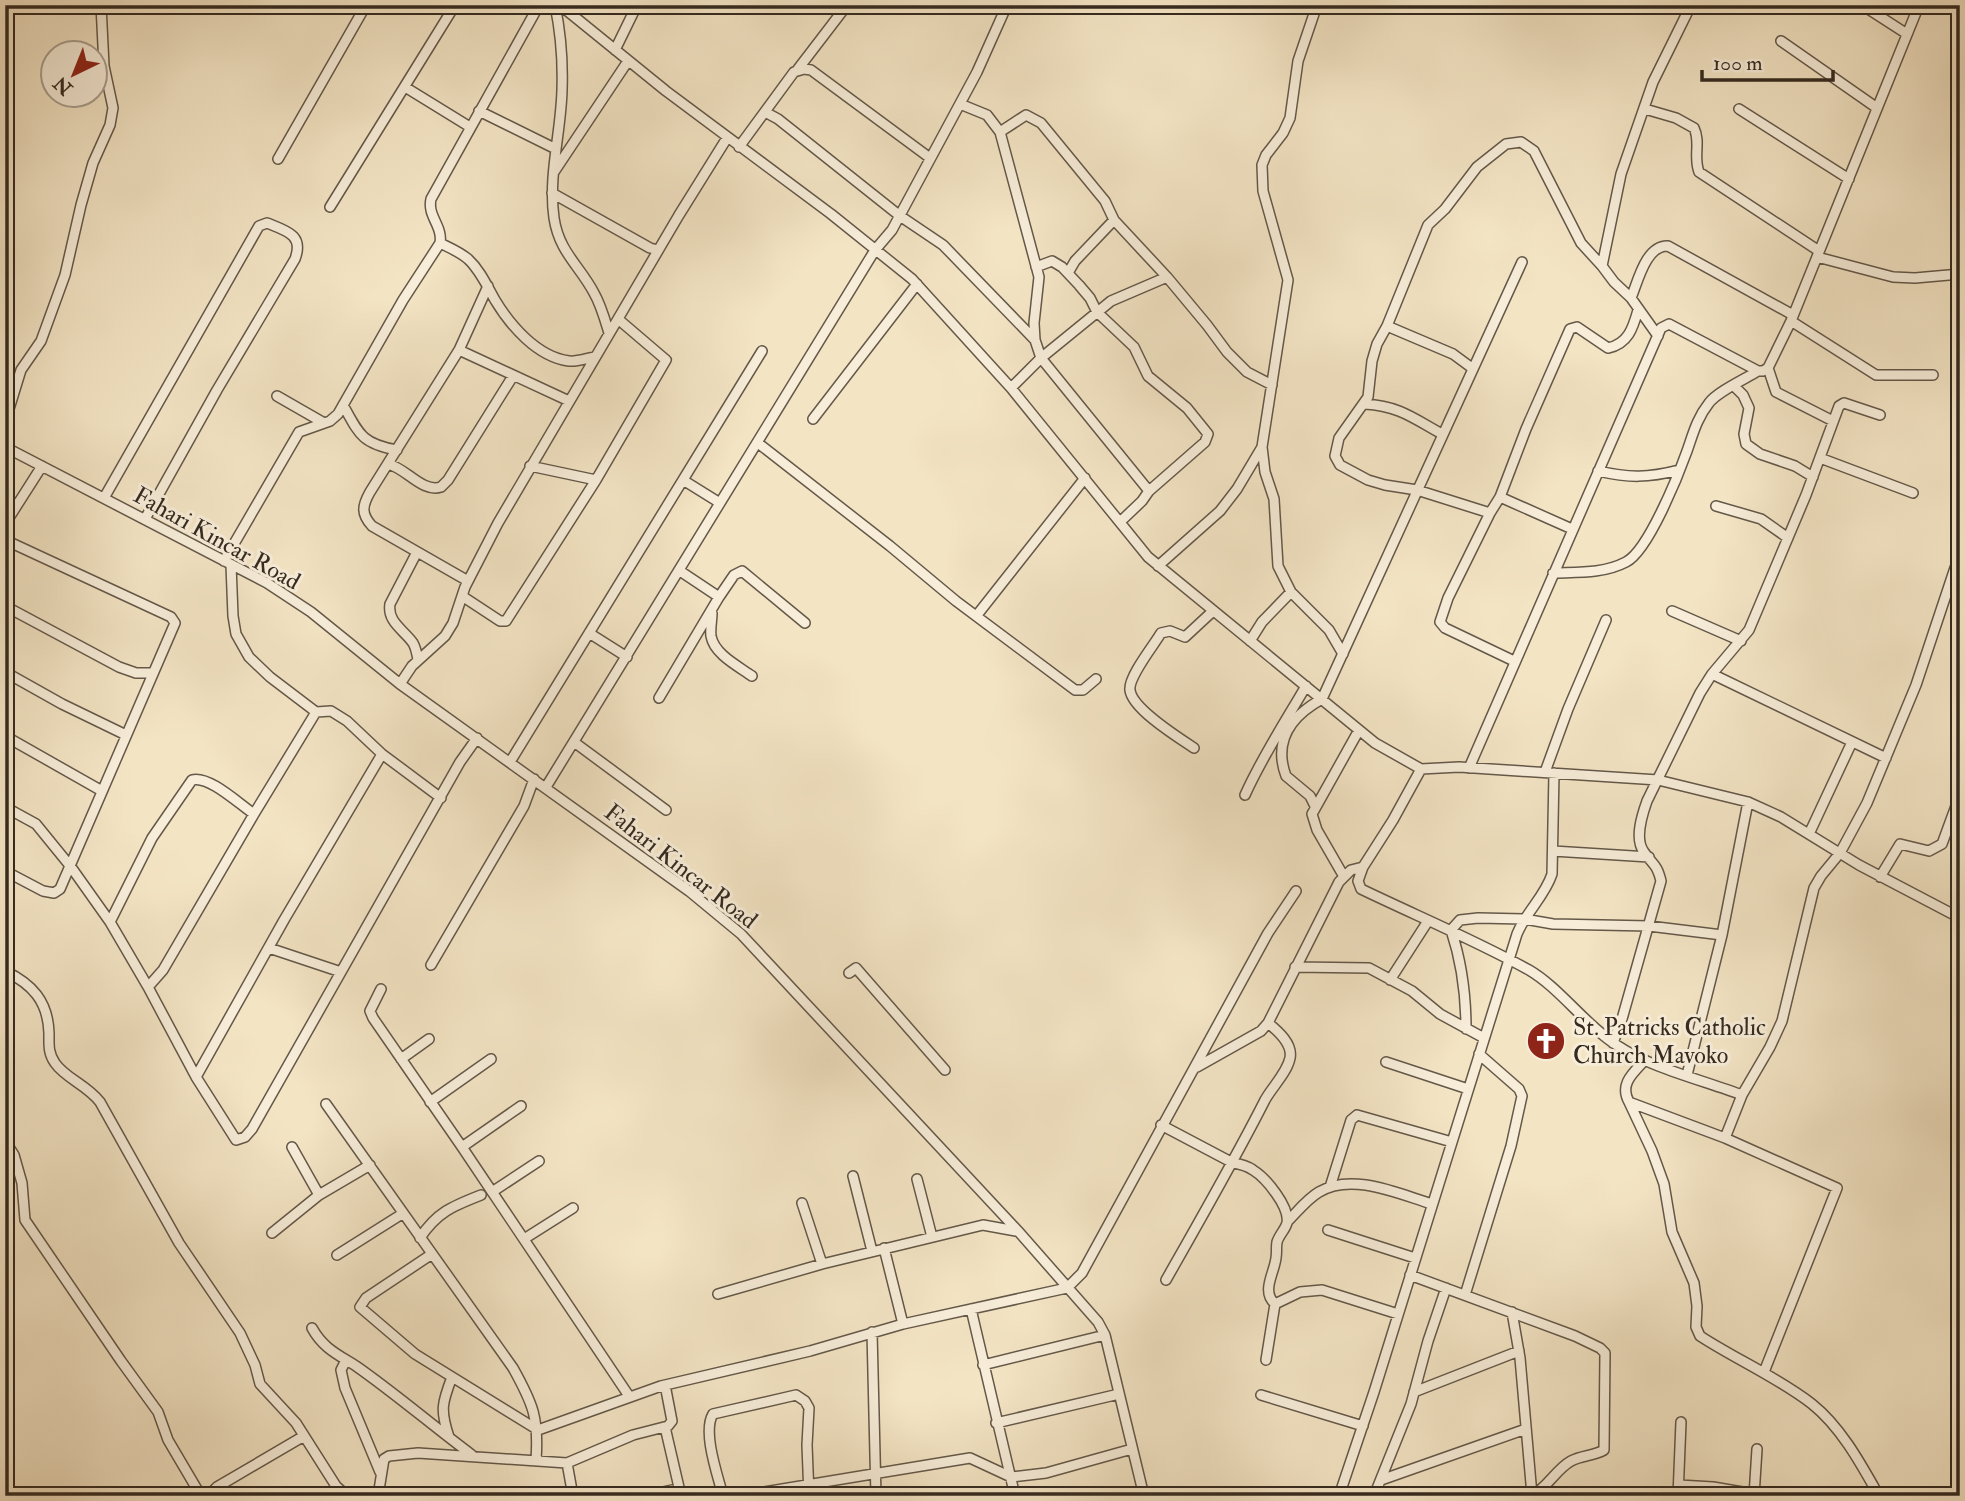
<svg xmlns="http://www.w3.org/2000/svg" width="1965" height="1501" font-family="'IM FELL Double Pica',serif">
  <rect width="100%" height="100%" fill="#f3e4c4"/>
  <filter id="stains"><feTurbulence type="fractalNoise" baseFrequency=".00286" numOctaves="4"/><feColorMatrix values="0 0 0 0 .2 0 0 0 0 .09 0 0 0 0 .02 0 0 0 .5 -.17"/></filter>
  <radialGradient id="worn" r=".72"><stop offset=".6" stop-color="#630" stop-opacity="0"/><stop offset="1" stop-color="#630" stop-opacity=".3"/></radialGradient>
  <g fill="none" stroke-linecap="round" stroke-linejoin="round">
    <g stroke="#645849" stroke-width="12">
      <path id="minor" d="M 555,5 C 561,34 563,61 562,90 C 561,133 548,175 554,218 C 559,252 580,266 594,293 C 601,305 605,320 609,333
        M 560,5 L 666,91 L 831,214 L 912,279 L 1011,388 L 1148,557 L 1375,743 L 1421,769 L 1459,767 L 1658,780 L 1748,802 L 1781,817 L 1859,865 L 1960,918
        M 1317,5 L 1298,61 L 1290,118 L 1283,133 L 1266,155 L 1262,165 L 1263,191 L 1288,280 L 1262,447 L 1265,472 L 1274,499 L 1278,566 L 1291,592 L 1329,630 L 1343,654
        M 1862,5 L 1907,34
        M 1781,41 L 1877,108
        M 615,50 L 637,5
        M 798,69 L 847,5
        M 405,87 L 470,127
        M 960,104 L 987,115 L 1000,132 L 1039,277 L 1034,323 L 1035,340 L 1041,358 L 1149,491
        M 1645,109 L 1676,118 L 1694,128 C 1701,142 1693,157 1699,172 L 1819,251
        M 1739,109 L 1849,179
        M 479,111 L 556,149
        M 765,112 L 778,119 L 900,216 L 943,245 L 1035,340
        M 1000,132 L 1026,115 L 1041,123 L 1105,201 L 1114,220 L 1167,277 L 1207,325 L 1227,352 L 1247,372 L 1272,385
        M 739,147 L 794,72 L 804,69 L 811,70 L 930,158
        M 278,159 L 366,5
        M 554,172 L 628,61
        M 552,193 L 650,248 L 658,250
        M 330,207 L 455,5
        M 440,243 C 450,248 460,252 468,259 C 480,270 487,286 495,300 C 510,325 537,357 569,361 C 577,362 587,358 595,357
        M 1817,257 L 1893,277 L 1915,278 L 1960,274
        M 1602,266 L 1581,243 L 1534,151 L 1521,142 L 1506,144 L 1477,167 L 1445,209 L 1428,225 L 1387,326 L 1377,344 L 1372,361 L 1368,397 L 1339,438 L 1335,456 L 1340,465 L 1368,480 L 1385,485 L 1417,490 L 1490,513 L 1500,497 L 1526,429 L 1570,329 L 1577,327 L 1608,348 C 1628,344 1633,328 1638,310
        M 1036,267 L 1052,261 L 1062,267 L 1079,285 L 1090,298 L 1097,312 L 1134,347 L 1148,376 L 1187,408 L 1208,434 L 1205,442 L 1149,491 L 1142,501 L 1120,522
        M 1068,273 L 1075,261 L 1114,220
        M 1631,298 C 1638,281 1646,245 1668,246 L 1793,315
        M 1791,321 L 1876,375 L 1933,375
        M 1387,326 L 1453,354 L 1472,368
        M 1658,336 L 1631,298 L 1614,282 L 1602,266 L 1621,174 L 1653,82 L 1691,5
        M 459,350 L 569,401
        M 1768,368 L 1776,392 L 1833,421
        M 1734,386 L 1743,395 L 1749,408 L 1744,434 L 1746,444 L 1760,454 L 1795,466 L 1813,477
        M 1011,388 L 1041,358 L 1111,301 L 1167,277
        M 277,396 L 324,423
        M 1365,404 C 1399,406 1413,418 1442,434
        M 343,405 C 359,434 362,444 397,450
        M 1959,409 L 1960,409
        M 813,419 L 917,284
        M 5,422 L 21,370 L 41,341 L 65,275 L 81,205 L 93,163 L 110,125 L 113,108 L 104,66 L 101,5
        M 758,443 L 890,546 L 956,601 L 1075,690 L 1083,690 L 1096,679
        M 5,447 L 267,583 L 311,612 L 400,684 L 689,891 L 741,934 L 1018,1231 L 1098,1322 L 1105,1335 L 1144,1496
        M 1820,458 L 1913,493
        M 388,464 C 406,468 422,493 441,487 L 448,480 L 513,376
        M 530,466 L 596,480
        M 1598,471 C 1629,478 1648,478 1679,470
        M 683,480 L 720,503
        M 1500,497 L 1572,529
        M 104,498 L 259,226 L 267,223 C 287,231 304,235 295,259 L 217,390 L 145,519
        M 5,499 L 17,505
        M 1716,506 L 1761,519 L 1788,538
        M 1490,513 L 1448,598 L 1440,622 L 1445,628 L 1514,661
        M 5,524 L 42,466
        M 5,540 L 171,617 L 175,623 L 60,889 L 54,893 L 43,891 L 5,871
        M 417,552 L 390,604 C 387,622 404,630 413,643 C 416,648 417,654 418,660
        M 224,561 L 299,432 L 330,421 L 338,414 L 403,300 L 440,243 C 443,226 427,216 431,199 L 539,5
        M 231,565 L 233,616 L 236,634 L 249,657 L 270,677 L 316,712 L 331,711 L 347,721 L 382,754 L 441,798
        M 1158,566 L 1220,511 L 1237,489 L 1262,447
        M 1553,573 C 1577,572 1603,574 1626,562 C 1648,551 1678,476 1687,451 C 1693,434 1697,418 1709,403 C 1717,392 1745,379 1758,371
        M 468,581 L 372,526 C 361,514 362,506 370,492 L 459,350 L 488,286
        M 462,596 L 500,621 L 506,621 L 596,480 L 666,360 L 618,319
        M 719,597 L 734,575 L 742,571 L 805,623
        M 5,606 L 119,667 L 136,673 L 153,673
        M 1672,611 L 1741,641
        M 712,613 C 712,620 710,629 711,636 C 714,654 738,666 752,676
        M 977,615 L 1085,478
        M 589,633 L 627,657
        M 1250,641 L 1262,622 L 1291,592
        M 5,672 L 62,704 L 126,735
        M 1712,674 L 1886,758
        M 400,684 L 412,666 L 445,636 L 453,623 L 465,587 L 498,523 L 679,215 L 727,138
        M 659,698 L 719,597 L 680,571
        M 5,736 L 102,791
        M 574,742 L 666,810
        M 1194,748 C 1179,738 1132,709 1130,690 C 1128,677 1154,645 1161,633 L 1170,631 L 1185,637 L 1213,611
        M 510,762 L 762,351
        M 1469,768 L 1661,328 L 1669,324 L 1758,371 L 1763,371 L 1768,368 L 1791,321 L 1919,5
        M 1421,769 L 1393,820 L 1363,867 L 1358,881 L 1361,889 C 1417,916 1475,940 1529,970 C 1560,988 1586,1026 1618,1046 C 1649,1067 1705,1081 1742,1095
        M 1545,772 L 1568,709 L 1606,620
        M 546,787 L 875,250 L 892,230 L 977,72 L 1007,5
        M 1245,795 C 1262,757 1285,722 1306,686
        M 1315,806 L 1310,796 L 1286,776 C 1273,741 1291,716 1322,699 L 1522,262
        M 5,807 L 36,824 L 71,867 L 110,922 L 148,987 L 196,1077 L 236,1140 L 245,1137 L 252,1129 L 460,762 L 477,738
        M 1809,834 L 1852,742
        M 1553,851 L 1649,857
        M 1343,875 L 1317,830 L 1312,814 L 1359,730
        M 1880,877 L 1900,844 L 1929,851 L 1942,844 L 1960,795
        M 110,922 L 152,838 L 192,780 C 209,775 239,804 254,814
        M 269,948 L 341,972
        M 431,965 L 524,806 L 534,779
        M 1295,967 L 1369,968 L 1412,991 L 1440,1014 L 1484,1038
        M 5,971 C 32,984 48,1001 49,1033 C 49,1045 48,1053 55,1063 C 65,1078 87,1085 100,1102 L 179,1243 L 240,1333 L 255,1365 L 260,1384 L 296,1423 L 336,1486 L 347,1496
        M 849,973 L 856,968 L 945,1070
        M 1390,980 L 1428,921
        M 148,987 L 163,970 L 254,814 L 316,712
        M 381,989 L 370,1011 L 373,1018 L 462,1147 L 629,1396
        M 1466,1029 C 1466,995 1462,963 1451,930 L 1460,920 L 1478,918 L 1524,919 L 1553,924 L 1649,926 L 1722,935
        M 1613,1043 L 1622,1019 L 1661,881 C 1657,864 1653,865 1644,852 C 1634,839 1642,815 1647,801 L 1700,693 L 1712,674 L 1749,630 L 1806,495 L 1839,406 L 1844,403 L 1880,415
        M 401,1059 L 429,1039
        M 1645,1060 C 1633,1073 1619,1084 1629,1102 L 1725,1138 L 1837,1188 L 1764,1372
        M 1386,1062 L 1468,1089
        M 1197,1067 L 1261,1031 L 1268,1023 L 1339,882 L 1351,870 L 1363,867
        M 1687,1075 L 1722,935 L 1748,802
        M 196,1077 L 284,920 L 382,754
        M 430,1102 L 491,1059
        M 1629,1102 L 1652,1151 L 1664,1184 L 1672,1232 L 1694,1283 L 1697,1306 L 1696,1327 L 1700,1336 C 1737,1360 1777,1377 1812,1404 C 1841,1427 1861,1464 1879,1496
        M 326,1104 L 513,1368 C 533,1404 539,1418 536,1460
        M 1161,1125 L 1233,1163 C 1240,1164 1246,1165 1253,1170 C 1266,1178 1290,1207 1287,1223 C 1285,1230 1279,1235 1277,1242 C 1276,1247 1277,1253 1276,1258 C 1274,1274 1261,1291 1275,1304 L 1266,1360
        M 1725,1138 L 1742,1095 L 1770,1047 L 1782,1021 L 1814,888 L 1821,876 L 1840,853 L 1867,803 L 1916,685 L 1955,568 L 1960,561
        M 5,1141 L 14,1155 L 22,1183 L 25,1220 L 121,1361 L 158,1412 L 168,1440 L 201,1496
        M 292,1147 L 319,1195
        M 462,1147 L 521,1106
        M 853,1176 L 872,1251
        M 917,1179 L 932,1237
        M 1330,1187 L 1351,1120 L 1357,1115 L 1452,1142
        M 492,1192 L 539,1161
        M 802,1203 L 822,1264
        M 1287,1222 C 1297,1212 1307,1199 1319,1192 C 1352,1172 1399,1194 1432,1204
        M 1328,1230 L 1415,1258
        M 272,1233 L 319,1195 L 370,1165
        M 420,1238 C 437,1212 453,1206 481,1195
        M 524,1239 L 573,1208
        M 884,1248 L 903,1324
        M 432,1254 L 366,1298 L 360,1307 L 415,1354 L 538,1430 L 661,1386 L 810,1351 L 903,1324 L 1067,1288 L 1082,1273 L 1268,933 L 1296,891
        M 337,1255 L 402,1214
        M 1410,1275 L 1575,1336 L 1600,1348 L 1605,1353 L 1604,1450 C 1594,1456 1582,1455 1571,1461 C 1555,1470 1548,1488 1531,1496
        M 1166,1280 C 1200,1220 1234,1161 1265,1100 C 1272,1087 1287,1073 1290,1058 C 1293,1044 1278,1031 1268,1023
        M 718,1294 L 822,1264 L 983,1225 L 1016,1231
        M 1465,1295 L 1511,1146 L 1522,1096 L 1519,1089 L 1479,1054
        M 1275,1304 L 1300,1292 L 1322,1290 L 1398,1314
        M 971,1309 L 1015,1496
        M 1512,1312 L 1520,1358 L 1532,1495
        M 312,1328 C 323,1348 337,1354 356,1366 C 396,1394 433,1426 472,1455
        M 872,1332 L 876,1496
        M 346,1360 L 341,1370 L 345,1388 L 380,1472
        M 983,1365 L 1105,1335
        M 1414,1392 L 1519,1351
        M 1261,1395 L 1363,1426
        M 996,1423 L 1119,1394
        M 665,1427 L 681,1496
        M 449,1437 C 440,1410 442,1403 452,1377
        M 567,1463 L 573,1496
        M 1381,1480 L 1526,1429
        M 1679,1485 L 1713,1487 L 1754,1494
        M 208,1496 L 217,1487 L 304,1436
        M 378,1496 L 384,1459 L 389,1456 L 418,1453 L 567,1463 L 633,1435 L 668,1426 L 672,1421 L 666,1390 L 661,1386
        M 644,1496 L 672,1490 L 695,1496
        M 723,1496 C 718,1476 702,1432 713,1414 L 796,1395 L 805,1401 L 809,1408 L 807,1445 L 809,1496
        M 739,1496 L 970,1458 L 1011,1477 L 1046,1473 L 1132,1449
        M 1339,1496 L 1374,1392 L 1517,934 C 1526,912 1545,896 1552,874 L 1554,773
        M 1374,1496 L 1411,1404 L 1428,1341 L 1446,1288
        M 1678,1496 L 1681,1422
        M 1754,1496 L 1757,1449"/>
    </g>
    <use href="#minor" stroke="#f7edd9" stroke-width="9"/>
  </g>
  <defs>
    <g id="church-disc" transform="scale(2.0125)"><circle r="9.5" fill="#8f2418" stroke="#f7edd9"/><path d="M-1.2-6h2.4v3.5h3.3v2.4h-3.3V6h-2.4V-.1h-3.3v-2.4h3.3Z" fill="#fff"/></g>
  </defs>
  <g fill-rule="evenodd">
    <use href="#church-disc" x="1546" y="1041"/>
  </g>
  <g text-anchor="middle" stroke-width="6" stroke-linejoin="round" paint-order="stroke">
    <g font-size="24" fill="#352a20" stroke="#f7edd9">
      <text transform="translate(217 538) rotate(29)" y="8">Fahari Kincar Road</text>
      <text transform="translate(681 866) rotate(38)" y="8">Fahari Kincar Road</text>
    </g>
    <g font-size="24" fill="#352a20" stroke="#f7edd9" text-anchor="start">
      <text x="1573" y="1035">St. Patricks Catholic<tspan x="1573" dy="28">Church Mavoko</tspan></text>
    </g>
  </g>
  <rect width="1965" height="1501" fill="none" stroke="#f3e4c4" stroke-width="28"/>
  <rect x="7" y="7" width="1951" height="1487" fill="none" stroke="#352a20" stroke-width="3.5"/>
  <rect x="14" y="14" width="1937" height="1473" fill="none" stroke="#352a20" stroke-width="2"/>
  <g transform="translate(74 74) rotate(223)"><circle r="33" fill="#f7edd9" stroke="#a99f8f" stroke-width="2"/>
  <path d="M0-5L12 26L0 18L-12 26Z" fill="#8f2418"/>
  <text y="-10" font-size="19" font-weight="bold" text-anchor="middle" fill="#352a20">N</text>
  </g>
  <path d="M1702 70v10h131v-10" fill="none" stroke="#352a20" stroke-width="3.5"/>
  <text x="1713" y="70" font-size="21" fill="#352a20" stroke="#f7edd9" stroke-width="5" paint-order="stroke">100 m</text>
  <rect width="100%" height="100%" filter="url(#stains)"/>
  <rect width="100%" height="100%" fill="url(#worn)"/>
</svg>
